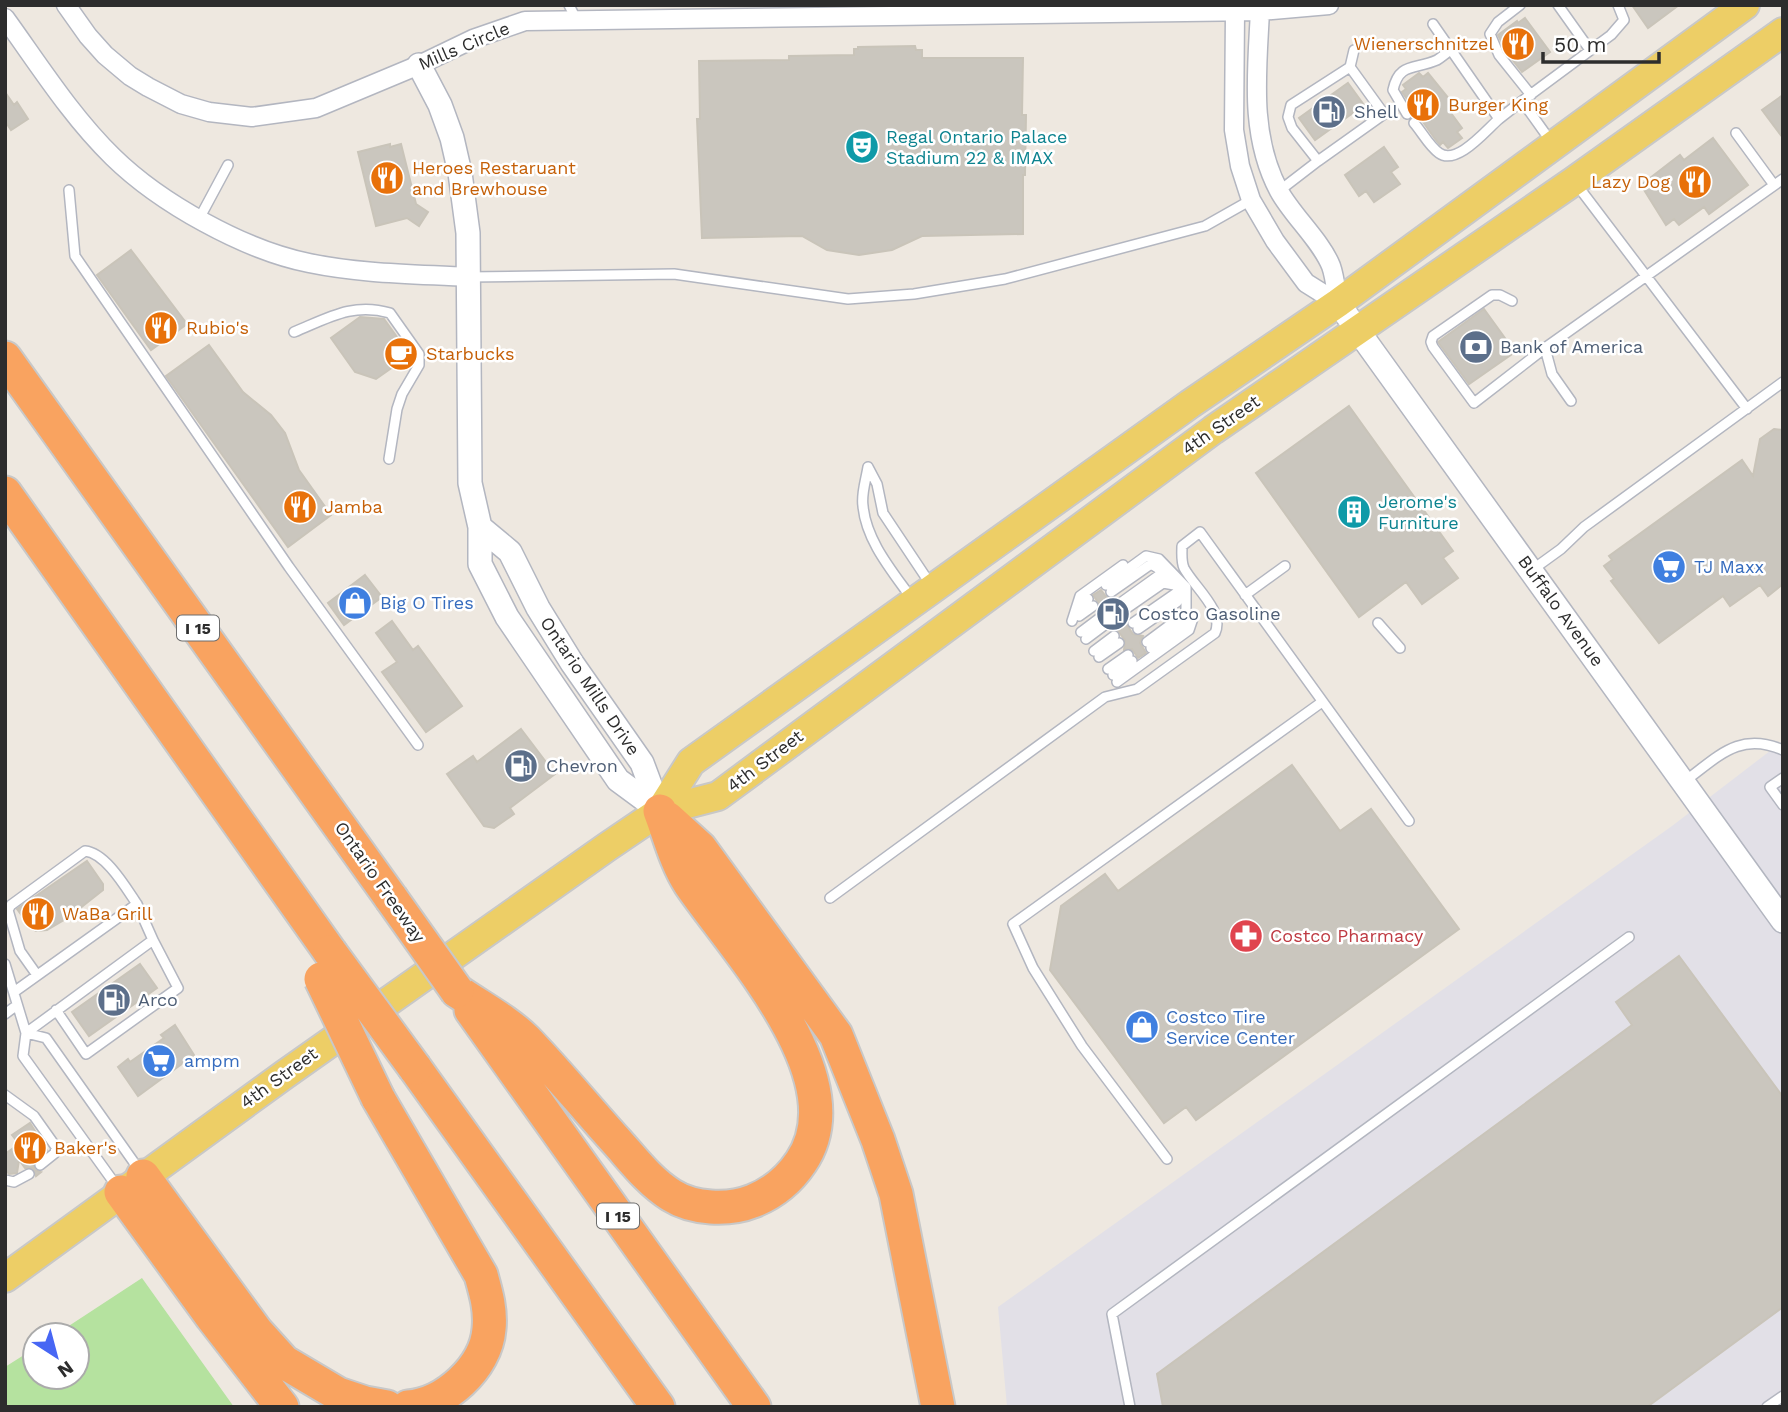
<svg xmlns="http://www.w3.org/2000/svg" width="1788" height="1412" font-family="'Work Sans',sans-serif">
  <rect width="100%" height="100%" fill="#eee8e0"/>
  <path fill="#e2e0e7" d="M 1783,741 L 1783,1407 L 1007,1407 L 998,1307 L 1672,826 Z"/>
  <path fill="#b5e29f" d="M 142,1278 L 234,1407 L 5,1407 L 5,1367 L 35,1348 L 35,1377 L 77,1377 L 77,1335 L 55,1335 Z"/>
  <path fill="#cac6be" stroke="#c9c4b9" stroke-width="2" d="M 1632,5 L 1679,5 L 1648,28 Z
    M 1525,18 L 1550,52 L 1522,72 L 1507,53 L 1498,35 L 1517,21 L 1518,23 Z
    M 915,46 L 916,50 L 922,50 L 922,58 L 1023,58 L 1022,115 L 1026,115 L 1025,175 L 1023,175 L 1023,234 L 922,236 L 892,250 L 859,255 L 827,250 L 802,236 L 702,238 L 697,119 L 700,119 L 699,61 L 789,60 L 789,56 L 854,55 L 854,49 L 858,49 L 858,47 Z
    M 1419,73 L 1423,77 L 1428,73 L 1454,105 L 1448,109 L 1462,128 L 1457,132 L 1462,138 L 1448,148 L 1443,142 L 1440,145 L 1435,139 L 1402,92 L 1406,89 L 1403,85 Z
    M 1348,83 L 1364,105 L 1315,140 L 1299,118 Z
    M 5,92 L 14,105 L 17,102 L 28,119 L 11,130 L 5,121 Z
    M 1783,95 L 1783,138 L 1762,110 Z
    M 1713,138 L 1748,185 L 1709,214 L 1704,207 L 1679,225 L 1674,219 L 1666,225 L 1641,185 L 1680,155 L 1684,160 Z
    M 390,144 L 390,147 L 401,144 L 416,204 L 428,212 L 419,226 L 407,218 L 376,226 L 358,152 Z
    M 1384,147 L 1398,167 L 1391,172 L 1400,184 L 1374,202 L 1366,191 L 1359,196 L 1345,175 Z
    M 131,250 L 187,324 L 151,350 L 97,275 Z
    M 1484,309 L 1515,352 L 1469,384 L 1438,342 Z
    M 360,317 L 384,319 L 410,355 L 376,379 L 355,372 L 331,338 Z
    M 209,345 L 243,392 L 271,415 L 285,433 L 299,470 L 331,515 L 288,547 L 166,376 Z
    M 1349,406 L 1453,551 L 1443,558 L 1458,578 L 1422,604 L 1406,582 L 1359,617 L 1256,473 Z
    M 1774,429 L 1783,430 L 1783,584 L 1768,596 L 1760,585 L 1730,606 L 1723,596 L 1659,643 L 1611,581 L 1614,579 L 1604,566 L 1612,560 L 1609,556 L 1742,460 L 1753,476 L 1760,439 Z
    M 365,575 L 382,597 L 344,625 L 328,603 Z
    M 1101,590 L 1107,598 L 1115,598 L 1112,605 L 1119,614 L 1128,616 L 1126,624 L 1133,634 L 1143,636 L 1140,643 L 1146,653 L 1138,658 L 1132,649 L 1124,650 L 1125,640 L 1117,630 L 1110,630 L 1113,622 L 1106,612 L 1098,611 L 1100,605 L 1093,595 Z
    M 392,621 L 413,650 L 418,646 L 462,706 L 426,732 L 382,672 L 397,662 L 376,633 Z
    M 521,729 L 555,774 L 510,808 L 514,814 L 494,828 L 484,826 L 447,774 L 473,756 L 477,762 Z
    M 1292,765 L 1340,831 L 1371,809 L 1459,929 L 1196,1120 L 1186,1107 L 1164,1123 L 1050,970 L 1061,906 L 1105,874 L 1118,891 Z
    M 87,861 L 103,884 L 103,890 L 69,917 L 47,930 L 36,931 L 31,928 L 17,909 Z
    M 1679,956 L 1783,1097 L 1783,1307 L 1647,1407 L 1163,1407 L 1157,1374 L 1632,1025 L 1616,1002 Z
    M 140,964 L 157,988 L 89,1036 L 72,1012 Z
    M 175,1025 L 194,1055 L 138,1096 L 118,1067 L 128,1059 L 130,1062 L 164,1038 L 161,1035 Z
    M 30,1123 L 47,1150 L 33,1163 L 35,1170 L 41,1172 L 36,1176 L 33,1168 L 25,1168 L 19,1160 L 17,1173 L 9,1174 L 5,1169 L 5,1154 L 19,1144 L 12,1135 Z"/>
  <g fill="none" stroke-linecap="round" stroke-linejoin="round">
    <g stroke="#b3b6c0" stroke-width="12">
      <path id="service" d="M 569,5 L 576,19
        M 1520,5 L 1498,22 L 1490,34 L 1499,55 L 1531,95
        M 1558,5 L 1590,50
        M 1433,24 L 1499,119 L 1522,101
        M 1350,67 L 1384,114 L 1318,161 L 1292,128 L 1288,117 L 1291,105 L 1350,67 L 1354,50
        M 1407,114 L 1393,90 C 1399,62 1415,70 1437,60 C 1442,57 1446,53 1451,50
        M 1414,123 C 1422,132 1429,146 1439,153 C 1457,166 1486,130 1499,119
        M 1736,133 L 1774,185
        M 1552,143 L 1522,101 L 1611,35 L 1624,20 L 1618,5
        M 1577,185 L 1747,409
        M 69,190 L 75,256 L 289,567 L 418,745
        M 1279,191 L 1318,161
        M 199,219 L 228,165
        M 468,277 L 674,274 L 848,299 L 914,294 L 1005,279 L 1205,226 L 1251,200
        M 1512,301 L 1500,295 L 1492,295 L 1433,336 L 1431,342 L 1433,347 L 1474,403 L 1545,348
        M 294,332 C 328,318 353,302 390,313 L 419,354 L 419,365 L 402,394 L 397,409 L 389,459
        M 1571,401 L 1552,374 L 1545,348 L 1783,179
        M 868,467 C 866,480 861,494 863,506 C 866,541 893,572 912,599
        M 868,467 L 877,484 L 883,513 L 931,585
        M 1532,570 L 1561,549 L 1584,527 L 1783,382
        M 1106,585 L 1146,556 L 1159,559 L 1186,587 L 1186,613 L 1147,642
        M 1111,592 L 1151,564 L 1173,578
        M 1245,595 L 1285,566
        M 1119,604 L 1158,576 L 1168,580
        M 1124,610 L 1163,583 L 1186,587
        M 1077,614 L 1088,599
        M 1079,616 L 1093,606
        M 1072,621 L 1080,596 L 1123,565
        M 1133,623 L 1182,589
        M 1378,623 L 1400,648
        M 1138,629 L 1177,602 L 1185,588
        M 1081,632 L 1101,617
        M 1086,639 L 1106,624
        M 1151,648 L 1193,617
        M 1094,651 L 1114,636
        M 1099,657 L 1119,643
        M 1108,669 L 1128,655
        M 1113,675 L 1132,661
        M 1117,682 L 1189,630 L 1193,618
        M 1783,778 L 1770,787 L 1783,805
        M 1685,781 C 1718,757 1739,731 1783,750
        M 830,898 L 1105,697 L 1137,689 L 1215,633 C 1225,611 1194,587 1184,568 C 1181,561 1182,554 1182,546 L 1200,532 L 1409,821
        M 5,964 L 26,1033 L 23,1056 L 118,1188
        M 14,992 L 137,904 C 126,888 106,853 85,851 L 11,905 L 8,910 L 20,951 L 37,975
        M 56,1010 L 86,1054 L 178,988 L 153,940
        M 5,1014 L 17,1005
        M 26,1033 L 153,940 L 137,904
        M 26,1033 L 46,1038 L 140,1171
        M 5,1095 L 34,1116 L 56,1147 L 55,1153 L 40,1165
        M 1167,1159 L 1082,1046 L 1033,968 L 1013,924 L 1322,702
        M 5,1180 L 14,1182 L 29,1174
        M 1130,1407 L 1112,1314 L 1629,937
        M 1767,1407 L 1783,1396"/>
    </g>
    <g stroke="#b3b6c0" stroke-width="21">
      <path id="minor" d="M 66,5 L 88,36 L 105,55 L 130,76 L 148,87 L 181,104 L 209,112 L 252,117 L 316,108 L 419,65 L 473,39 L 525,21 L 1260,11 L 1329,5
        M 1260,11 C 1257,72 1249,135 1279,191 C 1292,215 1321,241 1331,266 C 1335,277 1336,291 1338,303
        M 1235,12 L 1234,130 L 1240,166 L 1251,200 L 1275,241 L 1306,283 L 1338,303
        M 5,18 C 39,65 71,116 113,157 C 160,203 244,250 309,263 C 362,274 415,274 468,277"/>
    </g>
    <g stroke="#b3b6c0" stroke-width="26">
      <path id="tertiary" d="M 419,65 L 440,105 L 452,138 L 460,173 L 468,233 L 470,483 L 480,527 L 480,564 L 507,617 L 618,780 L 660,811
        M 1338,303 L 1783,921
        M 480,527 L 510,552 L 538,608 L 572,663 L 642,763 L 660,811"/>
    </g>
    <g stroke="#c8c8c8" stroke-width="32">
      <path id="primary" d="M 660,811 L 691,762 L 1190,404 L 1338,303 L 1745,5
        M 5,1278 L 284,1075 L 607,847 L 660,811 L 718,796 L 1213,430 L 1574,181 L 1783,32"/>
    </g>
    <g stroke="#c8c8c8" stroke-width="37">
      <path id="motorway" d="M 5,358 L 391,898
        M 5,493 L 330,952
        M 667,818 L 700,848 L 836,1035 L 878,1140 L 896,1194 L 938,1407
        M 457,991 C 480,1007 507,1021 526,1040 C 558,1073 587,1109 618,1143 C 634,1161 650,1182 671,1195 C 693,1209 728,1211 753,1201 C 773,1193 789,1180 801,1162 C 858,1079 735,950 690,884 C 676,863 669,834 660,811
        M 471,1010 L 754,1407
        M 415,1068 L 658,1407
        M 378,1098 L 481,1275 C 486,1293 491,1310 489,1329 C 486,1368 445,1404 408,1407
        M 143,1176 L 256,1331 L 284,1362 L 338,1394 L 365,1403 L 387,1407
        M 121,1192 L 212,1317 L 282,1407"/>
    </g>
    <use href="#service" stroke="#fff" stroke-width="9"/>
    <use href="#minor" stroke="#fff" stroke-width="18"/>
    <use href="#tertiary" stroke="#fff" stroke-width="23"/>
    <use href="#primary" stroke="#edce66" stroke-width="28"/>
    <use href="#motorway" stroke="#f9a360" stroke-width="33"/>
    <g stroke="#c8c8c8" stroke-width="37" stroke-linecap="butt">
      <path id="motorway-bridge" d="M 391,898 L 457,991
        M 330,952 L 415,1068
        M 321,979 L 378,1098"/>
    </g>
    <use href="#motorway-bridge" stroke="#f9a360" stroke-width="33"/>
  </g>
  <defs>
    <g id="restaurant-disc" transform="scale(1.75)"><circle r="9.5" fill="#e8710a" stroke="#fff"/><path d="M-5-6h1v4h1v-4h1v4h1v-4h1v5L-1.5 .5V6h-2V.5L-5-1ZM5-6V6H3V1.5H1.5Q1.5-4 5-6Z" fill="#fff"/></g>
    <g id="fuel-disc" transform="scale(1.75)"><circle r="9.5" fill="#5c6f8a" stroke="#fff"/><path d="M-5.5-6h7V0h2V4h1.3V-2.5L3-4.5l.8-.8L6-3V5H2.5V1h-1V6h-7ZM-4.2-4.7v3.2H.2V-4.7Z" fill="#fff"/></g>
    <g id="theatre-disc" transform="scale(1.75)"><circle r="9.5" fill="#0f9aa8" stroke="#fff"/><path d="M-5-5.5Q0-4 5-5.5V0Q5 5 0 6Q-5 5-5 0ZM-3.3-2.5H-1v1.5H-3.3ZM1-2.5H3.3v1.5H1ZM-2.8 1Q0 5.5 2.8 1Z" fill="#fff"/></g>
    <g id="bank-disc" transform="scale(1.75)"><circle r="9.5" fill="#5c6f8a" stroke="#fff"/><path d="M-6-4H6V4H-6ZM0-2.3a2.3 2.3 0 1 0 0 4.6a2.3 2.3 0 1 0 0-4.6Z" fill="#fff"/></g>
    <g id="cafe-disc" transform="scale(1.75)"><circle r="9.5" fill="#e8710a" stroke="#fff"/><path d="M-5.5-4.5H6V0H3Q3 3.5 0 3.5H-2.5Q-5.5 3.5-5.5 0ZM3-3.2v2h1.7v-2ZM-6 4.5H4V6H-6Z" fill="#fff"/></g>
    <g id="building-disc" transform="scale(1.75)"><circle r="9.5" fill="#0f9aa8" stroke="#fff"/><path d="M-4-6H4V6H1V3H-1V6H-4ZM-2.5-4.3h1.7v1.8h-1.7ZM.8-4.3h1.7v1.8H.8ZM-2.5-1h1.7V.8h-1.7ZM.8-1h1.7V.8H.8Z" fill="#fff"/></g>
    <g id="supermarket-disc" transform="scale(1.75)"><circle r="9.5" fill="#3f7fe0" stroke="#fff"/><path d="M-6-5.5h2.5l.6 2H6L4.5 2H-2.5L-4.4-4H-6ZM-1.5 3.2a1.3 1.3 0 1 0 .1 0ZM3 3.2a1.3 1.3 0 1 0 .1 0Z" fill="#fff"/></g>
    <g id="shop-disc" transform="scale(1.75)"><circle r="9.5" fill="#3f7fe0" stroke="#fff"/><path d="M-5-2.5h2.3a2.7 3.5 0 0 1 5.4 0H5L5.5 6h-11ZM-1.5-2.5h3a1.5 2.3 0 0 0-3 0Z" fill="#fff"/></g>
    <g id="pharmacy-disc" transform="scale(1.75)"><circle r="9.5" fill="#e0444e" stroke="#fff"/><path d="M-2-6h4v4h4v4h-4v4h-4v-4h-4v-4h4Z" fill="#fff"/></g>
  </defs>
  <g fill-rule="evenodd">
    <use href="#restaurant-disc" x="1518" y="44"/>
    <use href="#restaurant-disc" x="1423" y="105"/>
    <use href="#fuel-disc" x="1329" y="112"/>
    <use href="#theatre-disc" x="862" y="147"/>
    <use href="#restaurant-disc" x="387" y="178"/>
    <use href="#restaurant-disc" x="1695" y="182"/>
    <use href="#restaurant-disc" x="161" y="328"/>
    <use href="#bank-disc" x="1476" y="347"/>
    <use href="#cafe-disc" x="401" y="354"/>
    <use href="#restaurant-disc" x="300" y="507"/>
    <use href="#building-disc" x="1354" y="512"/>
    <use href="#supermarket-disc" x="1669" y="567"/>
    <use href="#shop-disc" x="355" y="603"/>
    <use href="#fuel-disc" x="1113" y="614"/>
    <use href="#fuel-disc" x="521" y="766"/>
    <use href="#restaurant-disc" x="38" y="914"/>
    <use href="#pharmacy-disc" x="1246" y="936"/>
    <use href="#fuel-disc" x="114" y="1000"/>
    <use href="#shop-disc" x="1142" y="1027"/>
    <use href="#supermarket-disc" x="159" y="1061"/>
    <use href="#restaurant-disc" x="30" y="1148"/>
  </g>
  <g text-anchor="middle" stroke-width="5" stroke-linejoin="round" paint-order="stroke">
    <g fill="#fff" stroke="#6c6c6c" stroke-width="2">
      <rect x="177" y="615.5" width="42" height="25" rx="5"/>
      <rect x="597" y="1203.5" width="42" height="25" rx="5"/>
    </g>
    <g font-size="16" font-weight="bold" fill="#2d2d2d">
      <text x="198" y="634">I 15</text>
      <text x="618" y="1222">I 15</text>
    </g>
    <g font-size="18" fill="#c56008" stroke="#fff" text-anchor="start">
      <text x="1494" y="50" text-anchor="end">Wienerschnitzel</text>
      <text x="1448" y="111">Burger King</text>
      <text x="412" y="174">Heroes Restaruant<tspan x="412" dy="21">and Brewhouse</tspan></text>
      <text x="1670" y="188" text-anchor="end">Lazy Dog</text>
      <text x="186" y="334">Rubio's</text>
      <text x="426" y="360">Starbucks</text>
      <text x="324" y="513">Jamba</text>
      <text x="62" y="920">WaBa Grill</text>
      <text x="54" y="1154">Baker's</text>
    </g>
    <g font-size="18" fill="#2d2d2d" stroke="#fff">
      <text transform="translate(464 46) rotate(-23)" y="6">Mills Circle</text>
      <text transform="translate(1221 425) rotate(-35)" y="6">4th Street</text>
      <text transform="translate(1561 611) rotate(54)" y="6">Buffalo Avenue</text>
      <text transform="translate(590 686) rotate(56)" y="6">Ontario Mills Drive</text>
      <text transform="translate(765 761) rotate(-37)" y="6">4th Street</text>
      <text transform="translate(380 882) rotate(55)" y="6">Ontario Freeway</text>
      <text transform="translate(279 1078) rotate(-36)" y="6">4th Street</text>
    </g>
    <g font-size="18" fill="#4e5e75" stroke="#fff" text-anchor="start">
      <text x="1354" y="118">Shell</text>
      <text x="1500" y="353">Bank of America</text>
      <text x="1138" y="620">Costco Gasoline</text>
      <text x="546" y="772">Chevron</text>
      <text x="138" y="1006">Arco</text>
    </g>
    <g font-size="18" fill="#0d838f" stroke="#fff" text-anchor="start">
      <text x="886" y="143">Regal Ontario Palace<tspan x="886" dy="21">Stadium 22 &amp; IMAX</tspan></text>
      <text x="1378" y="508">Jerome's<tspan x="1378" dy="21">Furniture</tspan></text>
    </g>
    <g font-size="18" fill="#366cbe" stroke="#fff" text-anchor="start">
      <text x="1694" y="573">TJ Maxx</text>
      <text x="380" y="609">Big O Tires</text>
      <text x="1166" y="1023">Costco Tire<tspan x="1166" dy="21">Service Center</tspan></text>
      <text x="184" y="1067">ampm</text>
    </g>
    <g font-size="18" fill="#be3a42" stroke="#fff" text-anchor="start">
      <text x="1270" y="942">Costco Pharmacy</text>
    </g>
  </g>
  <rect width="1788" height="1412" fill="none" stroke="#2d2d2d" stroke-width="14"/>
  <g transform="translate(56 1356) rotate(144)"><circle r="33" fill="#ffffff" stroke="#ababab" stroke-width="2"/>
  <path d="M0-5L12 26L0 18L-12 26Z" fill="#4766f4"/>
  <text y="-10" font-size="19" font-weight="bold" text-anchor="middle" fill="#2d2d2d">N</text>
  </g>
  <path d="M1543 52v10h116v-10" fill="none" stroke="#2d2d2d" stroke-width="3.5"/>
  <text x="1554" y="52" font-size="21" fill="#2d2d2d" stroke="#ffffff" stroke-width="5" paint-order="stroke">50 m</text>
</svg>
